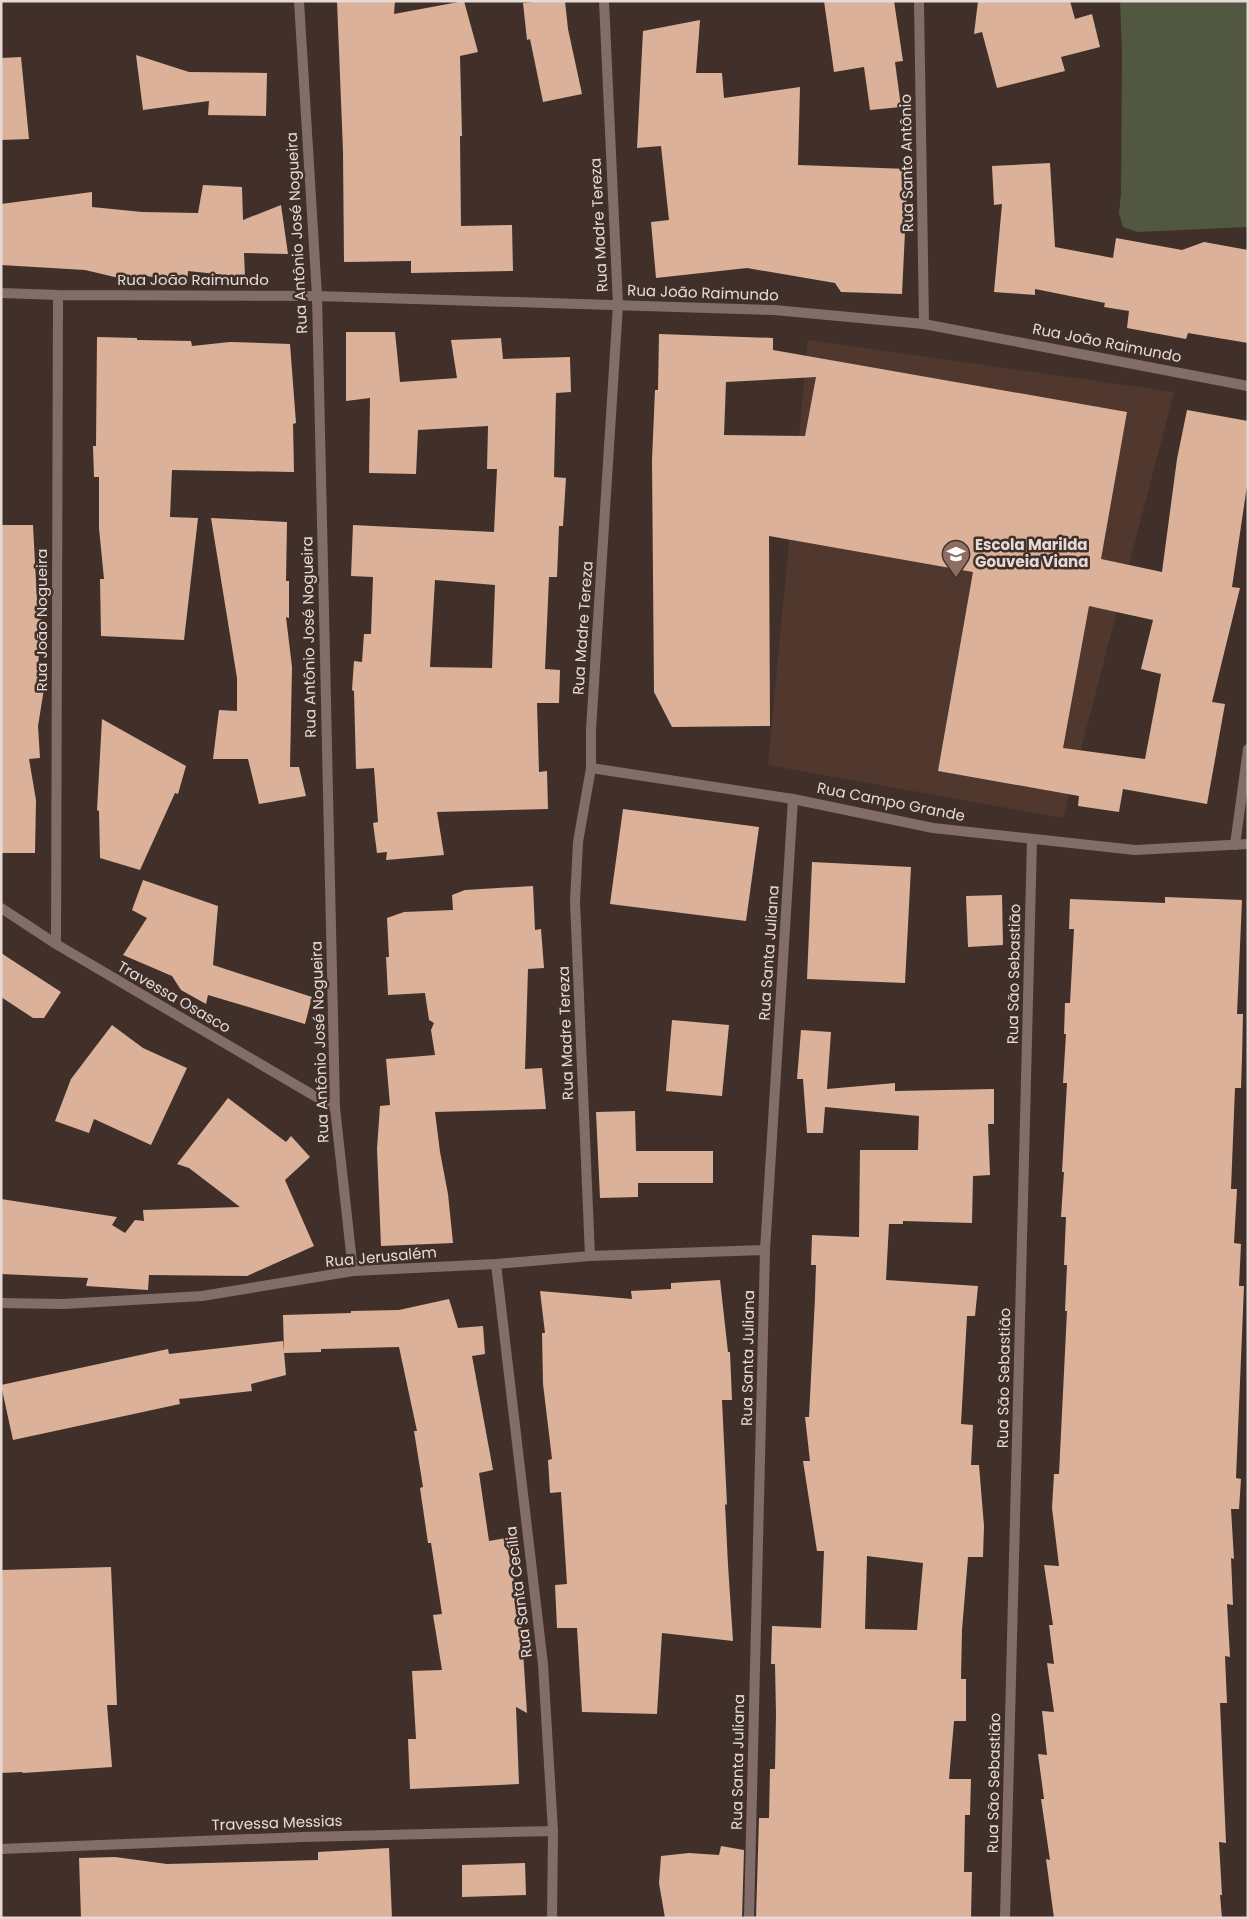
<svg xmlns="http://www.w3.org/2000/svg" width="1249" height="1919" font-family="Poppins,sans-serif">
  <rect width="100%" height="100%" fill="#413029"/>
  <path fill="#50382f" d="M 808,340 L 1174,392 L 1063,818 L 768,765 Z"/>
  <path fill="#515741" d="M 1120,1 L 1248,1 L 1248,227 L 1137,232 L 1123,227 L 1119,213 L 1121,194 L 1122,51 Z"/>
  <path fill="#dbb19a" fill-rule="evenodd" d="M 337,1 L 395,1 L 394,14 L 464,1 L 478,52 L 460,56 L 462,136 L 460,136 L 461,226 L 512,225 L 513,271 L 411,273 L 411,261 L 344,262 L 343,151 Z
    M 543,1 L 565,1 L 568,29 L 582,94 L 543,102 L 530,39 L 527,40 L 523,3 Z
    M 824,1 L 894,1 L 903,61 L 895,62 L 901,107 L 870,110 L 864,67 L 834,72 Z
    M 978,1 L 1070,1 L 1075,19 L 1092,14 L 1100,47 L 1061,57 L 1065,71 L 997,88 L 982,32 L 974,34 Z
    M 700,20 L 696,73 L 722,73 L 724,98 L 800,87 L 798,165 L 908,169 L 902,294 L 841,292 L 835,283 L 747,268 L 656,278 L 651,222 L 669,220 L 661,146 L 637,148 L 643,31 Z
    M 136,55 L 189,72 L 267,73 L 266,116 L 208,115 L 209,101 L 143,110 Z
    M 21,57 L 29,139 L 1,140 L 1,58 Z
    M 1050,163 L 1055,247 L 1113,258 L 1116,238 L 1182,250 L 1204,242 L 1248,250 L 1248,343 L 1188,333 L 1186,339 L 1127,328 L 1129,311 L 1104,307 L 1105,303 L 1035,289 L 1035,295 L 994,292 L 1002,204 L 994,205 L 992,166 Z
    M 203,185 L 242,187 L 243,220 L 281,205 L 288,254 L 244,253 L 245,277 L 188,271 L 187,283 L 141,275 L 140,283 L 85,270 L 1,265 L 1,204 L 92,192 L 92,207 L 142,212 L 198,213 Z
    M 346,332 L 395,332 L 400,382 L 457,378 L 451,340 L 501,338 L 503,359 L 570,357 L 571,392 L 556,393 L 554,477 L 566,478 L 563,526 L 559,526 L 557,577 L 549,577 L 545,669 L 560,670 L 559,703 L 537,703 L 539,772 L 547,771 L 548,809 L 437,812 L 444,855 L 386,860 L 387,852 L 377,853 L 373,823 L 378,822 L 374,768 L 356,769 L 354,691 L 352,690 L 354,661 L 362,662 L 364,634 L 371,634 L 373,577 L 351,576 L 353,525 L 494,532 L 497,469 L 487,469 L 488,426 L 418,430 L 416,474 L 369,473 L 370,398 L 346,401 ZM 435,580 L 495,585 L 492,668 L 430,667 Z
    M 659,334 L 773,338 L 773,350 L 1127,412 L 1101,559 L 1162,572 L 1177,459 L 1187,410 L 1248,421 L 1248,479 L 1232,587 L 1240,588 L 1212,702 L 1225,704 L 1207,804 L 1123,789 L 1119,812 L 1078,806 L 1079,796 L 938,771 L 973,572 L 769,536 L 770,726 L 672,727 L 654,692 L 652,460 L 655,390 L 658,390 ZM 816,377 L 805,436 L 724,435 L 726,382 ZM 1089,606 L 1153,620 L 1141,669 L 1161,674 L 1145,759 L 1063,748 Z
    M 97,337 L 137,338 L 137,340 L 191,341 L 192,346 L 230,342 L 290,344 L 296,423 L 293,424 L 294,472 L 172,470 L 170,517 L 198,518 L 184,640 L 101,636 L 100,579 L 104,579 L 99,528 L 99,477 L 94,477 L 93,446 L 96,446 Z
    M 211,518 L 287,522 L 286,581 L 289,581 L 289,618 L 286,617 L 292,667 L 290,767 L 299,767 L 306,796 L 259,804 L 248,759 L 213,759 L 219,710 L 237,711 L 237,678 Z
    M 1,525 L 33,525 L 38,619 L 41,619 L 38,669 L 47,670 L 38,726 L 40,758 L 29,759 L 36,800 L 35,853 L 1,853 Z
    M 102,719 L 186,766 L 178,794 L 175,793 L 140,870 L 100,858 L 99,811 L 97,810 Z
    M 623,809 L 759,827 L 746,921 L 610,904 Z
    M 812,862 L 911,867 L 905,983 L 807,979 Z
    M 143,880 L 218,906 L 213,965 L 312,997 L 305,1024 L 208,995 L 206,1004 L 181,990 L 172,976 L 123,955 L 147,918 L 132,910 Z
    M 533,886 L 535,930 L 541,929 L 544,968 L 528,969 L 525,1069 L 542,1068 L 546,1109 L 435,1112 L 440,1152 L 448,1194 L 453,1243 L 381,1246 L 377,1149 L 380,1106 L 390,1105 L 386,1059 L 435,1055 L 431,1030 L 434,1023 L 429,1020 L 425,993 L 388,995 L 386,957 L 389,957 L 387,918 L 404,912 L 453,910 L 452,895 L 465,890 Z
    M 1002,895 L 1003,945 L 968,947 L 966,896 Z
    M 1165,897 L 1242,900 L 1237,1014 L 1243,1014 L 1242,1058 L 1241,1088 L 1235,1088 L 1231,1189 L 1237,1189 L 1234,1243 L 1241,1244 L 1239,1286 L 1244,1286 L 1236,1478 L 1241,1479 L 1239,1509 L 1231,1509 L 1234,1559 L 1231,1558 L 1233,1605 L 1227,1604 L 1230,1657 L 1225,1656 L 1227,1703 L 1220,1703 L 1226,1843 L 1219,1842 L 1222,1895 L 1220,1895 L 1222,1918 L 1054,1918 L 1046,1859 L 1050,1860 L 1041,1799 L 1044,1799 L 1038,1754 L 1047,1755 L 1042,1711 L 1054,1712 L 1047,1663 L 1054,1664 L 1049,1625 L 1053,1625 L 1044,1565 L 1059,1566 L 1052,1508 L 1054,1474 L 1059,1474 L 1067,1311 L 1065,1311 L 1067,1265 L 1064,1265 L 1066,1217 L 1061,1217 L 1064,1172 L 1062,1172 L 1067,1083 L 1063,1083 L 1066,1034 L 1064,1034 L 1065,1003 L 1070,1003 L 1074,929 L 1069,929 L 1070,899 L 1165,903 Z
    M 1,953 L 61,992 L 44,1018 L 33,1018 L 1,997 Z
    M 672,1020 L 729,1025 L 722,1096 L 666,1091 Z
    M 112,1025 L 143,1048 L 187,1068 L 151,1145 L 94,1119 L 89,1133 L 55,1121 L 71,1079 Z
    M 801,1030 L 831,1032 L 827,1089 L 895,1083 L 895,1091 L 994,1089 L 994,1124 L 988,1124 L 990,1175 L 973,1176 L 972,1223 L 903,1221 L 903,1224 L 889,1224 L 886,1280 L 978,1286 L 975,1316 L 967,1316 L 961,1424 L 973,1425 L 971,1465 L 979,1465 L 984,1526 L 983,1557 L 968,1557 L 962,1630 L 961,1679 L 966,1679 L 966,1721 L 954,1721 L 949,1779 L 971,1779 L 970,1815 L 965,1815 L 964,1872 L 972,1872 L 971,1918 L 756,1918 L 759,1818 L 769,1818 L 770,1769 L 775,1769 L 776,1714 L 775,1664 L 771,1664 L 772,1626 L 821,1628 L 824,1551 L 817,1551 L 803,1461 L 810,1461 L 805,1417 L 809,1417 L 815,1298 L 816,1265 L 811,1265 L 812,1235 L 859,1237 L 860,1150 L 918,1150 L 919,1116 L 825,1107 L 823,1133 L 807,1133 L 803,1079 L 797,1079 ZM 867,1556 L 923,1563 L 917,1630 L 865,1629 Z
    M 228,1098 L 286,1142 L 291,1136 L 310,1157 L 285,1180 L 314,1246 L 247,1276 L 149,1275 L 148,1290 L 86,1286 L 88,1278 L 1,1274 L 1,1199 L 117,1217 L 112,1225 L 125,1233 L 135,1220 L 144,1221 L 143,1210 L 240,1207 L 189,1168 L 177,1164 Z
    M 635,1111 L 636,1151 L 713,1151 L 713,1183 L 638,1183 L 638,1197 L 600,1198 L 596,1112 Z
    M 720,1280 L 728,1352 L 730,1352 L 732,1400 L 722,1400 L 727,1505 L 725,1504 L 728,1565 L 733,1641 L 662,1633 L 657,1714 L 582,1712 L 577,1628 L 557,1628 L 555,1585 L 567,1584 L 561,1492 L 550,1493 L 548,1460 L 552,1459 L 543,1384 L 542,1333 L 545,1333 L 540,1291 L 632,1299 L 631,1291 L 671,1289 L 671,1283 Z
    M 449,1299 L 458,1328 L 483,1326 L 485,1354 L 472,1356 L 493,1470 L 479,1473 L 489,1541 L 506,1538 L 521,1620 L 527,1713 L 516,1707 L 519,1784 L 410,1789 L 408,1739 L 416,1739 L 412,1671 L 442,1670 L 433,1615 L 442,1614 L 431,1543 L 428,1543 L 420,1488 L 423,1487 L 414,1431 L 417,1431 L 399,1347 L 321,1349 L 321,1352 L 284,1353 L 283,1315 L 351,1313 L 351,1311 L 399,1310 Z
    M 283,1341 L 286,1375 L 251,1384 L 252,1391 L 179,1399 L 180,1404 L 13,1440 L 1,1385 L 168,1349 L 169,1354 Z
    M 111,1567 L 117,1705 L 107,1705 L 112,1767 L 23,1773 L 22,1772 L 1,1773 L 1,1570 Z
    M 721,1846 L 744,1850 L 742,1918 L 665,1918 L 659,1883 L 661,1856 L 689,1853 L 719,1855 Z
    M 389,1848 L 392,1918 L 81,1918 L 79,1858 L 115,1857 L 167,1864 L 318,1860 L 318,1852 Z
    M 525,1863 L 526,1895 L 462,1897 L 462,1865 Z"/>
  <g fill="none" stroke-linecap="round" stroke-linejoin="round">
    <path stroke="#826d6b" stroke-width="10" d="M 299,1 L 317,296 L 335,1108 L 353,1271
      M 919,1 L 924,324
      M 1,293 L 58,295 L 317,296 L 774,310 L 924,324 L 1248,386
      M 1235,845 L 1248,749
      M 1,908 L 56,944 L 335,1108
      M 56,944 L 58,295
      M 590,1256 L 575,902 L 578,842 L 591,768
      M 496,1264 L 543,1664 L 553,1831 L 552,1918
      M 1,1303 L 63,1304 L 202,1296 L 353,1271 L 496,1264 L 590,1256 L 765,1250
      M 1,1849 L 303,1837 L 553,1831
      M 749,1918 L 765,1250 L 793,799
      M 1005,1918 L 1032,840"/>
    <path stroke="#826d6b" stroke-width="10" d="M 604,1 L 618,305 L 591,730 L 591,768 L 793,799 L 933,828 L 1135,850 L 1248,844"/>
  </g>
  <defs>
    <g id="school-pin" transform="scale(1.4375)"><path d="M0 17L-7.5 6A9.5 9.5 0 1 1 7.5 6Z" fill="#8d6e63" stroke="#413029"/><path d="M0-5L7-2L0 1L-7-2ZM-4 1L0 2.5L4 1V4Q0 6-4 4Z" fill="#fff"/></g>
  </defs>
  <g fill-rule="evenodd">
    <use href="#school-pin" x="956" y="554"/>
  </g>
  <g text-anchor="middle" stroke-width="5" stroke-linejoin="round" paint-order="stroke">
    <g font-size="15" fill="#e5dad6" stroke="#413029">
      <text transform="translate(907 163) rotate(-91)" y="5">Rua Santo Antônio</text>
      <text transform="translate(599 225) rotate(-93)" y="5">Rua Madre Tereza</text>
      <text transform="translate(297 233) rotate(-93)" y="5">Rua Antônio José Nogueira</text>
      <text x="193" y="285">Rua João Raimundo</text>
      <text transform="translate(703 293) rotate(2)" y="5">Rua João Raimundo</text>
      <text transform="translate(1107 343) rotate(11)" y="5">Rua João Raimundo</text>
      <text transform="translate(42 620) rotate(-90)" y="5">Rua João Nogueira</text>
      <text transform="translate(583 628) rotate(-86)" y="5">Rua Madre Tereza</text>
      <text transform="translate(309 637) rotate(-91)" y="5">Rua Antônio José Nogueira</text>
      <text transform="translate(891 802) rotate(11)" y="5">Rua Campo Grande</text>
      <text transform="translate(769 953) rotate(-86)" y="5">Rua Santa Juliana</text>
      <text transform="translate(1014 974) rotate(-89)" y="5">Rua São Sebastião</text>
      <text transform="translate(174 997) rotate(30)" y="5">Travessa Osasco</text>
      <text transform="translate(566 1033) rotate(-92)" y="5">Rua Madre Tereza</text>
      <text transform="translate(320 1042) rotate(-92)" y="5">Rua Antônio José Nogueira</text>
      <text transform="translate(381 1257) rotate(-5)" y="5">Rua Jerusalém</text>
      <text transform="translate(748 1358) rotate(-89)" y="5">Rua Santa Juliana</text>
      <text transform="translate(1004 1378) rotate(-89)" y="5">Rua São Sebastião</text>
      <text transform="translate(519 1592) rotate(-97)" y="5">Rua Santa Cecília</text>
      <text transform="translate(738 1762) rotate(-89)" y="5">Rua Santa Juliana</text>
      <text transform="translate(994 1783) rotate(-89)" y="5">Rua São Sebastião</text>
      <text transform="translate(277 1823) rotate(-2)" y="5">Travessa Messias</text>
    </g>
    <g font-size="15" font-weight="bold" fill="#e5dad6" stroke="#413029" text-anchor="start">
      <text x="975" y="550">Escola Marilda<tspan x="975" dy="17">Gouveia Viana</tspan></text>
    </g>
  </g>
  <rect width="1249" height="1919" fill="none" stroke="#e5dad6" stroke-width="5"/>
</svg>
